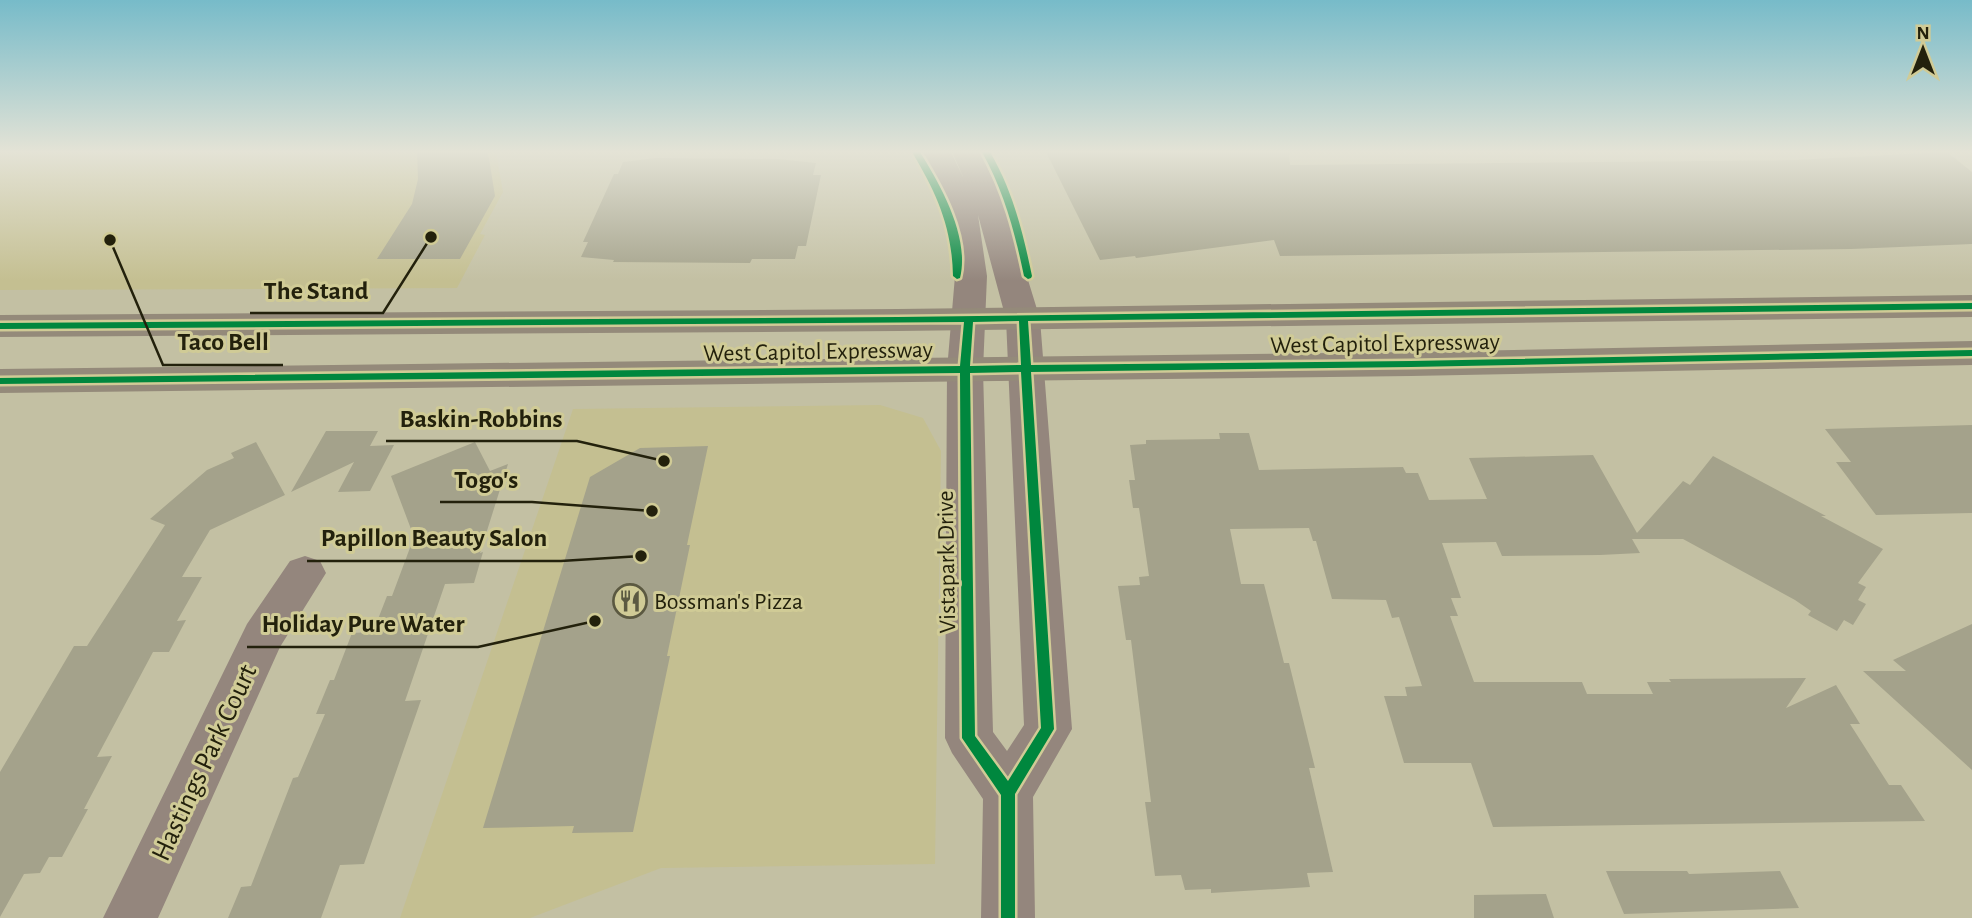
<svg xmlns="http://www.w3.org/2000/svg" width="1972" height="918" font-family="'Alegreya Sans',sans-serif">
  <rect width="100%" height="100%" fill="#c3c0a3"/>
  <path fill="#c4bf91" d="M 0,152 L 496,152 L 503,192 L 480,234 L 485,235 L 457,288 L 0,290 Z
    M 880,405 L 923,418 L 941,451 L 935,864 L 661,868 L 530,918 L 400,918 L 573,409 Z"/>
  <path fill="#a4a28b" d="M 417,152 L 488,152 L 495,196 L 460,259 L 377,259 L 412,204 L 418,179 Z
    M 1046,152 L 1289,152 L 1290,165 L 1795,160 L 1947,152 L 1972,172 L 1972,244 L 1851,249 L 1280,256 L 1274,240 L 1136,258 L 1135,256 L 1100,260 Z
    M 656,158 L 778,159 L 816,163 L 813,175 L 821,175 L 806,246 L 798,246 L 795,259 L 752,259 L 750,263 L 613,262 L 614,260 L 581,257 L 588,242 L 583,242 L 614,174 L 618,174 L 623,162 Z
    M 1972,425 L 1972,513 L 1876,515 L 1836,462 L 1851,462 L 1825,429 Z
    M 326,431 L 378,431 L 370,446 L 394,445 L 370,491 L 338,492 L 354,462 L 291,492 Z
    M 1219,433 L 1249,433 L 1259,470 L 1403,467 L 1406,473 L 1418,473 L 1429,500 L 1487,499 L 1469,458 L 1593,455 L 1637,533 L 1683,481 L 1690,485 L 1713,456 L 1826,516 L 1821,516 L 1883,549 L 1858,583 L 1866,587 L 1858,600 L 1866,604 L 1853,625 L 1844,620 L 1837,631 L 1808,615 L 1811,611 L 1795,600 L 1683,539 L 1632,539 L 1640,553 L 1600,555 L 1502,556 L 1496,542 L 1442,543 L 1461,598 L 1451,598 L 1458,616 L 1450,616 L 1474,682 L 1582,682 L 1587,694 L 1653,694 L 1647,682 L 1671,682 L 1669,679 L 1806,678 L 1786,708 L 1836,685 L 1860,724 L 1850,724 L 1889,785 L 1901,785 L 1925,821 L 1493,827 L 1471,763 L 1404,763 L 1384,696 L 1407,696 L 1405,687 L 1422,686 L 1399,617 L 1392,618 L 1386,600 L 1332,599 L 1316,541 L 1313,541 L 1309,528 L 1230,529 L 1241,584 L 1264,584 L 1284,663 L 1289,663 L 1315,768 L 1309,768 L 1333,872 L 1307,873 L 1310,887 L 1211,893 L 1211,889 L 1185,890 L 1181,875 L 1155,876 L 1145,802 L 1151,802 L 1131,640 L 1126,640 L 1118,586 L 1140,585 L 1139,577 L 1149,576 L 1139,508 L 1133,508 L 1129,480 L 1135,480 L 1130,445 L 1146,444 L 1146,440 L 1220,439 Z
    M 256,442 L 285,495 L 210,530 L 182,577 L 202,577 L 177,621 L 186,620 L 169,652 L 153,652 L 97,757 L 112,756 L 84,809 L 88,809 L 62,857 L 49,857 L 40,873 L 24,874 L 0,917 L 0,772 L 74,646 L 87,646 L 165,525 L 150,519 L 207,470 L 234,458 L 231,453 Z
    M 475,442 L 490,471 L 508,464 L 480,553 L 483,552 L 474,583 L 445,584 L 405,701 L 421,700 L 364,864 L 340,865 L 321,918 L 228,918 L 241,887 L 251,886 L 293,778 L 298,777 L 325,714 L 316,714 L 330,680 L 334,680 L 352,633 L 373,632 L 387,596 L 392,596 L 414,537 L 391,476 Z
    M 708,446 L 687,545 L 690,545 L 667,656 L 670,656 L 633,832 L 572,833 L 574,826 L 483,828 L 590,477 L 640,448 Z
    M 1972,624 L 1972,770 L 1863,671 L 1906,671 L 1893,660 Z
    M 1606,871 L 1687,871 L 1689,874 L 1780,871 L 1799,908 L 1624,914 Z
    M 1546,894 L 1554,918 L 1474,918 L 1474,895 Z"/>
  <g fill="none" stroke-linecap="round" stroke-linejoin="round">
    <path fill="#94867d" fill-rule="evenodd" d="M 923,152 L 951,152 L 964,179 L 952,152 L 980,152 L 1004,202 L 1040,319 L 1072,729 L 1033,797 L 1035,918 L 981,918 L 983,799 L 952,753 L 945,738 L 947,370 L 955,276 L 946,205 ZM 978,215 L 1006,319 L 1024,725 L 1007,751 L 993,732 L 983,370 L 987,276 Z
      M 305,556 L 320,561 L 326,573 L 280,647 L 158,918 L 103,918 L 247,624 L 290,561 Z"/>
    <path fill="#948a7a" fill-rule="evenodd" d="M 1972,295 L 1972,317 L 898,331 L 0,337 L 0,315 L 898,309 Z
      M 1972,341 L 1972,365 L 1411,376 L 0,393 L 0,369 L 1411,352 Z"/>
    <g stroke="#d0cb96" stroke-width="5">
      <path id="cycleway" d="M 912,152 L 920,152 C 941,186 970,237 960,278 L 957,279 L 953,276 C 952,227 937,194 912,152 Z
        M 982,152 L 990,152 C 1013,191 1023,233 1032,276 L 1031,278 L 1028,279 L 1024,276 C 1015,233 1004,191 982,152 Z
        M 1972,303 L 1972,309 L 1028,321 L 1031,365 L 1411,361 L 1972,350 L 1972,356 L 1411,367 L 1031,372 L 1054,729 L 1015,794 L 1015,918 L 1001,918 L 1001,795 L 962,738 L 960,373 L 0,384 L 0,378 L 960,366 L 964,322 L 0,329 L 0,323 L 898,317 ZM 1019,321 L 1021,365 L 970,366 L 973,322 ZM 1021,372 L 1041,728 L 1008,781 L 975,736 L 970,373 Z"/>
    </g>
    <use href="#cycleway" fill="#00873e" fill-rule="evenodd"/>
  </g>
  <linearGradient id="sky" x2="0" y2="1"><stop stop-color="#77bbc9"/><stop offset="0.54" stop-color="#e4e3d6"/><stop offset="1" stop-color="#e4e3d6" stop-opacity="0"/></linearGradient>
  <rect width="1972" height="281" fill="url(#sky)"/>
  <defs>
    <g id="restaurant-ring" transform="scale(1.75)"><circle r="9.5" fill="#d0cb96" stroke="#5b5941" stroke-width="1.5"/><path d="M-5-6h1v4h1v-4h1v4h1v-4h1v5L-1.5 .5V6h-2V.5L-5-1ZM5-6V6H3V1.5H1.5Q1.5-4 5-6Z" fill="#5b5941"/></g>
  </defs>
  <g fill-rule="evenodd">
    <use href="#restaurant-ring" x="630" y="601"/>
  </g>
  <g text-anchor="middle" stroke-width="6" stroke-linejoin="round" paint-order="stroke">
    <g font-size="24" fill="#23210c" stroke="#d0cb96">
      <text transform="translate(1385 343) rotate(-1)" y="8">West Capitol Expressway</text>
      <text transform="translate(818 351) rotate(-1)" y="8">West Capitol Expressway</text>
      <text transform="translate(946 562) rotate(-91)" y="8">Vistapark Drive</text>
    </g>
    <g font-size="24" fill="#23210c" stroke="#d0cb96" text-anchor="start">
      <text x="654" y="609">Bossman's Pizza</text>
    </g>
    <g font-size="28" fill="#23210c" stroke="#d0cb96">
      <text transform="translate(203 762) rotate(-65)" y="10">Hastings Park Court</text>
    </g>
  </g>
  <path fill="none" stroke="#23210c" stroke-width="2.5" d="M431 237L383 313H250M110 240L163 365H283M664 461L577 441H386M652 511L532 502H440M641 556L561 561H307M595 621L478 647H247"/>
  <g fill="#23210c" stroke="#d0cb96" stroke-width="2.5">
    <circle cx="431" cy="237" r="7"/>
    <circle cx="110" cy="240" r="7"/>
    <circle cx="664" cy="461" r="7"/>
    <circle cx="652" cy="511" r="7"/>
    <circle cx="641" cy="556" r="7"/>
    <circle cx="595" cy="621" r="7"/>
  </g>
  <g font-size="26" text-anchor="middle" font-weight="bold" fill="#23210c" stroke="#d0cb96" stroke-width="6" stroke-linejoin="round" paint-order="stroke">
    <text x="316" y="299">The Stand</text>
    <text x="223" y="350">Taco Bell</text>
    <text x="481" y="427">Baskin-Robbins</text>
    <text x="486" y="488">Togo's</text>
    <text x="434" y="546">Papillon Beauty Salon</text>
    <text x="363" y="632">Holiday Pure Water</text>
  </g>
  <g transform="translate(1923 49)" stroke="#d0cb96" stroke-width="5" paint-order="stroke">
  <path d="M0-5L12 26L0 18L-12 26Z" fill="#23210c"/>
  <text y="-10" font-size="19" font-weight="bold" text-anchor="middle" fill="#23210c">N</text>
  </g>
</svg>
